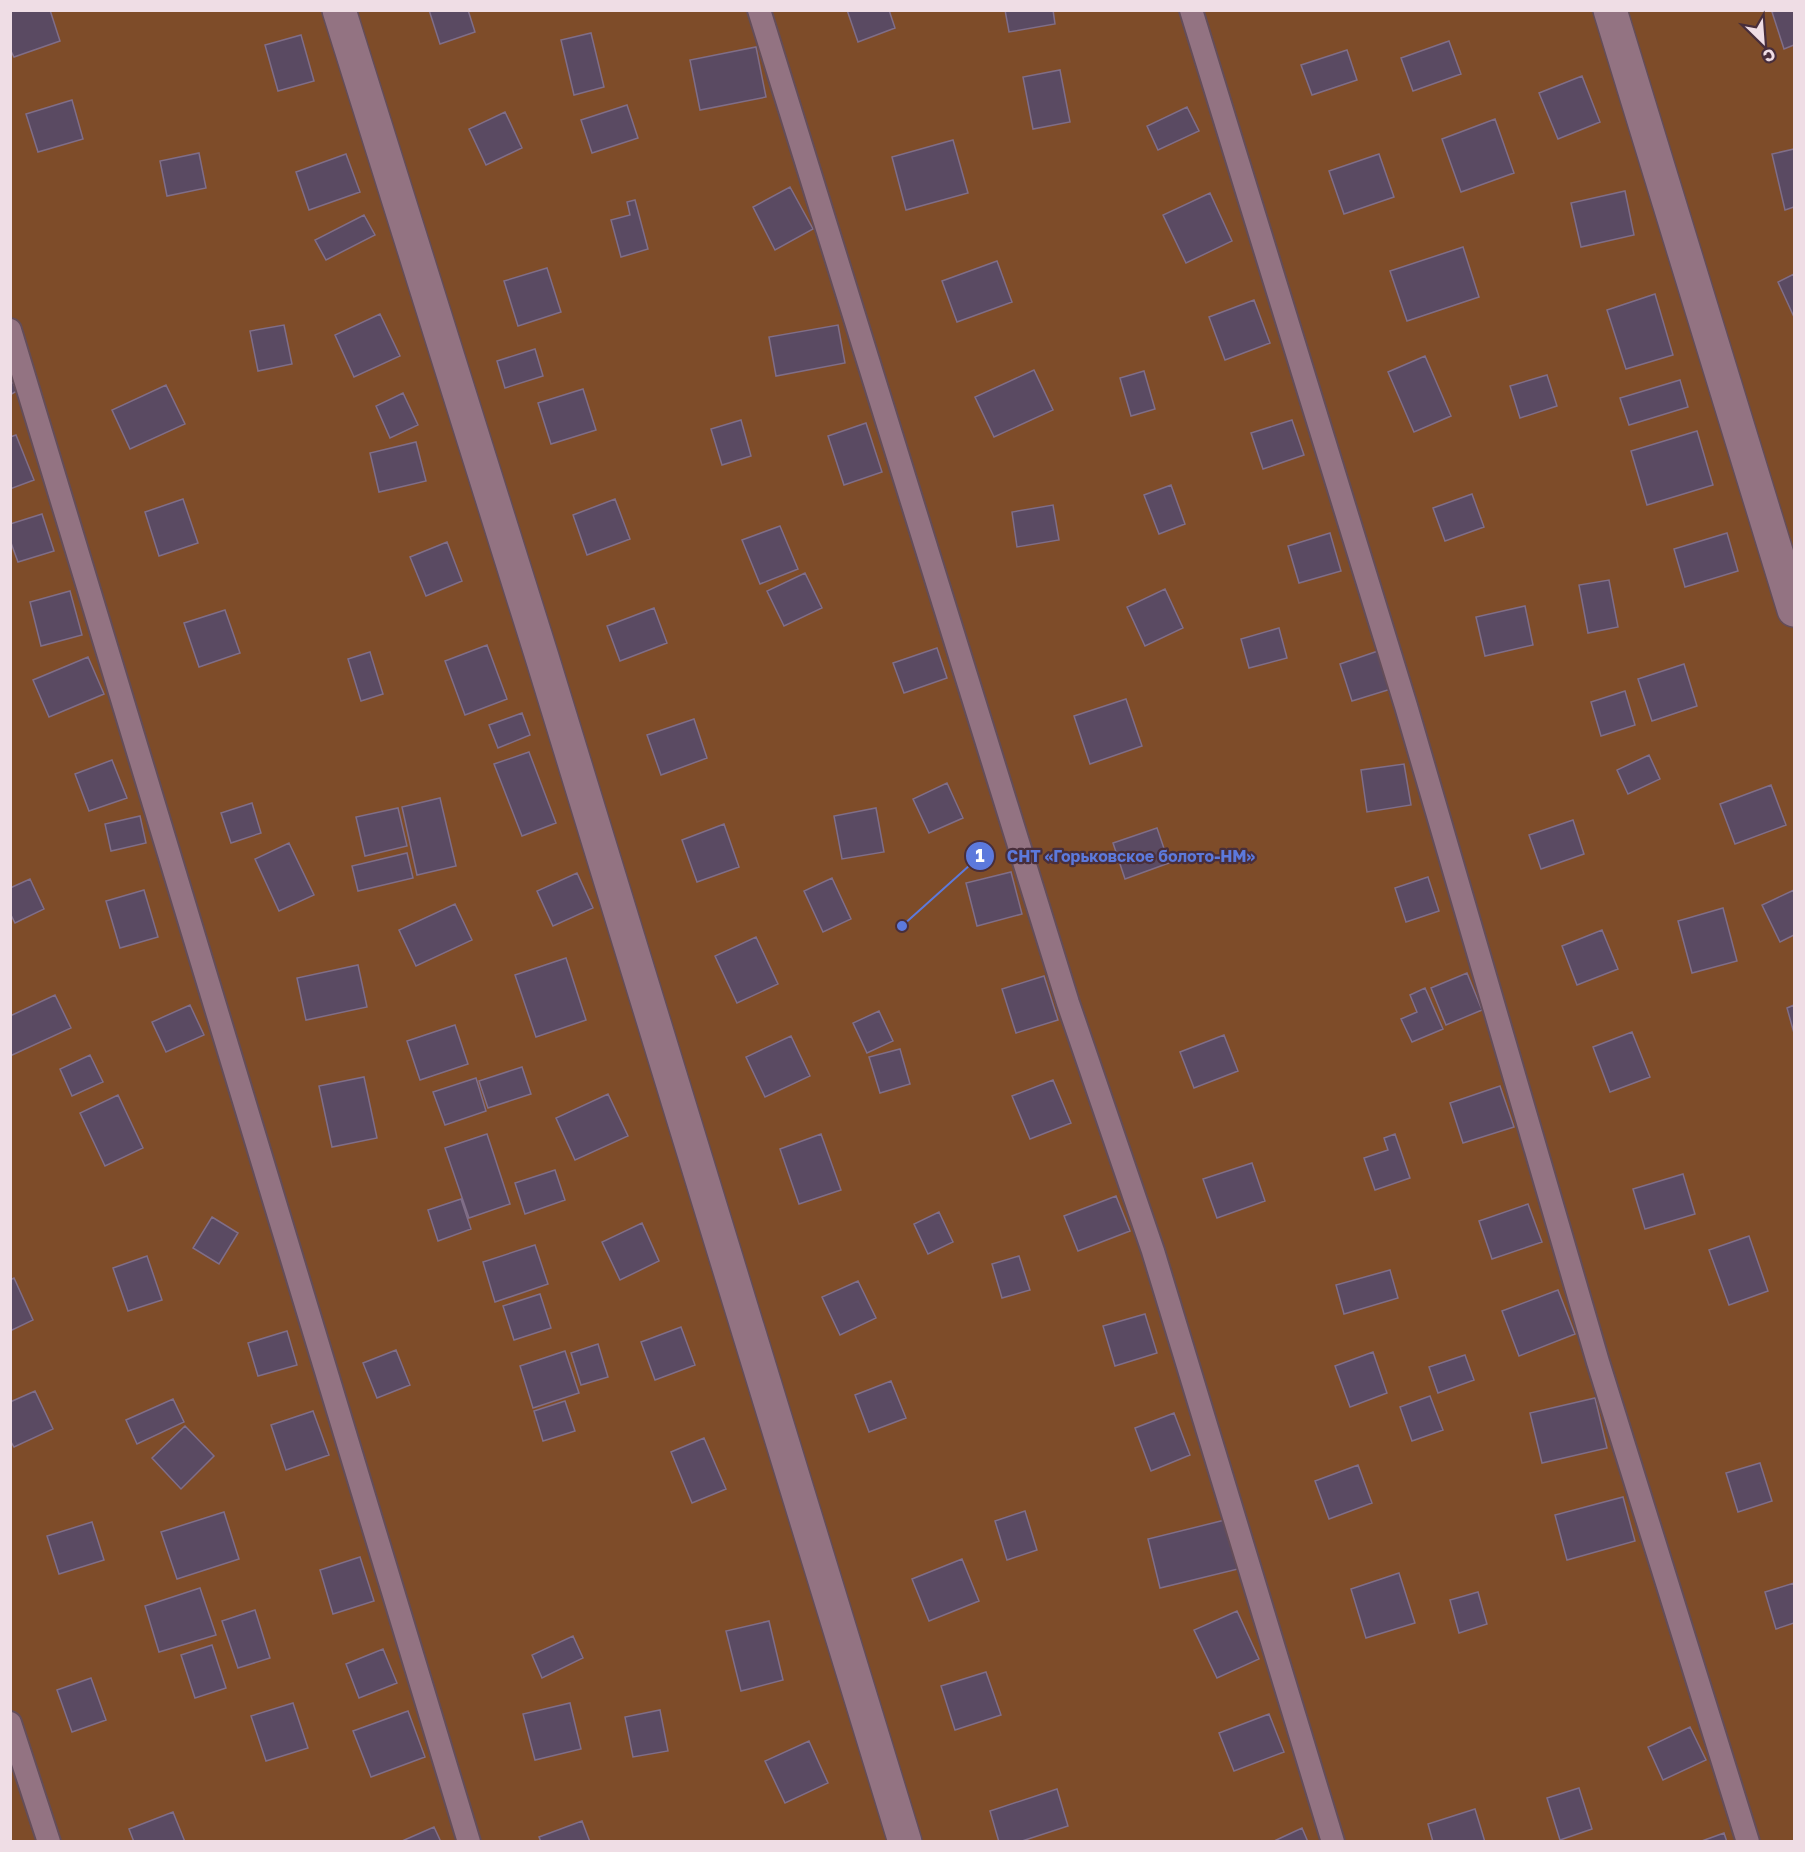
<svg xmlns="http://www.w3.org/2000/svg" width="1805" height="1852" font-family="'Golos Text',sans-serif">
  <rect width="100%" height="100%" fill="#482e3b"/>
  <path fill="#7e4c29" d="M 11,11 L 1794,11 L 1794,1841 L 11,1841 Z"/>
  <path fill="#5a4a62" stroke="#806e88" stroke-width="1.5" d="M 10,10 L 50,10 L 60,41 L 14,57 L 10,49 Z
    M 429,10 L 468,10 L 475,32 L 440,44 Z
    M 847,10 L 889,10 L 895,28 L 858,42 Z
    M 1005,10 L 1053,10 L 1055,24 L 1009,32 Z
    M 1776,10 L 1794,10 L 1794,45 L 1784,49 L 1772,12 Z
    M 591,33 L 604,87 L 574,95 L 561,40 Z
    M 301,35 L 314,81 L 278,91 L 265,45 Z
    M 1449,41 L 1461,74 L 1413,91 L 1401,58 Z
    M 756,47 L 766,97 L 700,110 L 690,60 Z
    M 1347,50 L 1357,80 L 1312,95 L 1301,65 Z
    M 1060,70 L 1070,122 L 1033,129 L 1023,77 Z
    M 1582,76 L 1600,122 L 1558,139 L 1539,93 Z
    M 72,100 L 83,139 L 38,152 L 26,114 Z
    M 627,105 L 638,138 L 592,153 L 581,120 Z
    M 1187,107 L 1199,131 L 1158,150 L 1147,126 Z
    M 505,112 L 522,148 L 486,165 L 469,129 Z
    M 1495,119 L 1514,173 L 1461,192 L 1442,139 Z
    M 953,140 L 968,193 L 906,210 L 892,157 Z
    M 1794,149 L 1794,207 L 1785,210 L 1772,154 Z
    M 199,153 L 206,188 L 167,196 L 160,161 Z
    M 346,154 L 360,192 L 309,210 L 296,172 Z
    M 1379,154 L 1394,197 L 1344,214 L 1329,171 Z
    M 790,187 L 813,229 L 775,250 L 753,207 Z
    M 1625,191 L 1634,235 L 1581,247 L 1571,203 Z
    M 1210,193 L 1232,241 L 1186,263 L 1163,215 Z
    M 635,200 L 648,249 L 621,257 L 611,220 L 630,215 L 627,202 Z
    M 364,215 L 375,235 L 326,260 L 315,240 Z
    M 1463,247 L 1479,297 L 1407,321 L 1390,271 Z
    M 997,261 L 1012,302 L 957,322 L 942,281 Z
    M 547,268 L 561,312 L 518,326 L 504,281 Z
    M 1794,274 L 1794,317 L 1778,282 Z
    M 1655,294 L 1673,355 L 1626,369 L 1607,310 Z
    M 1254,300 L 1270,343 L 1225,360 L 1209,317 Z
    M 380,314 L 400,356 L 354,377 L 335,335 Z
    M 284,325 L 292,364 L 258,371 L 250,331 Z
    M 838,325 L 845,363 L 776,376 L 769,337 Z
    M 535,349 L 543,376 L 505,388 L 497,361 Z
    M 1425,356 L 1451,416 L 1414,432 L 1388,372 Z
    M 1034,370 L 1053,410 L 994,437 L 975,397 Z
    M 1144,371 L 1155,409 L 1131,416 L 1120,378 Z
    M 1547,375 L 1557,406 L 1520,418 L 1510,386 Z
    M 10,377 L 17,391 L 10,395 Z
    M 1680,380 L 1688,407 L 1629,425 L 1620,398 Z
    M 166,385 L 185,424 L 130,449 L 112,410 Z
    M 583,389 L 596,430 L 551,444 L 538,403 Z
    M 403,393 L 418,425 L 390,438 L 376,406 Z
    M 741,420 L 751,456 L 722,465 L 711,429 Z
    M 1292,420 L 1304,455 L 1263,469 L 1251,433 Z
    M 866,423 L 882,472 L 844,485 L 828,436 Z
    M 1697,431 L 1713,485 L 1647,505 L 1631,451 Z
    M 16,435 L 34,480 L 10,489 L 10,437 Z
    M 416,442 L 426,481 L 379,492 L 370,453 Z
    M 1171,485 L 1185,524 L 1159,534 L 1144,495 Z
    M 1472,494 L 1484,527 L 1445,541 L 1433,508 Z
    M 183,499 L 198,543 L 159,556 L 145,512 Z
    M 615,499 L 630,539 L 587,555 L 573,515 Z
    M 1053,505 L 1059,540 L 1017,547 L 1012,512 Z
    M 42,514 L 54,551 L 18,562 L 10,540 L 10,524 Z
    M 780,526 L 798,569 L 760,584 L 742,540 Z
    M 1330,533 L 1341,571 L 1299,583 L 1288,546 Z
    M 1727,533 L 1738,571 L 1685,587 L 1674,549 Z
    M 447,542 L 462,581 L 426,596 L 410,557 Z
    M 805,573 L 822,608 L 784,626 L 767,591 Z
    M 1609,580 L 1618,627 L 1588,633 L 1579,585 Z
    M 1165,589 L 1183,628 L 1145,646 L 1127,607 Z
    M 70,591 L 82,635 L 41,646 L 30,602 Z
    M 1525,606 L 1533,645 L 1485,656 L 1476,617 Z
    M 654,608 L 667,643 L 620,661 L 607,626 Z
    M 225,610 L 240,653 L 199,667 L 184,623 Z
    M 1279,628 L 1287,658 L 1249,668 L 1241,639 Z
    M 487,645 L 507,699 L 465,715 L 445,661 Z
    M 937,648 L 947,678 L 904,693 L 893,663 Z
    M 1378,651 L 1391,689 L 1352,701 L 1340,664 Z
    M 370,652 L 383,694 L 361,701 L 348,659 Z
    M 88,657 L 104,694 L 49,717 L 33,680 Z
    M 1684,664 L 1697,706 L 1652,721 L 1638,679 Z
    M 1625,691 L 1635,725 L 1601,736 L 1591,702 Z
    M 1126,699 L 1142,746 L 1090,764 L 1074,716 Z
    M 522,713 L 530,735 L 498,748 L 489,725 Z
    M 694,719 L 707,758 L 661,775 L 647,735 Z
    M 529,752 L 556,823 L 522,836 L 494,764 Z
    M 1649,755 L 1660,779 L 1628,794 L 1617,770 Z
    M 112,760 L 127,798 L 89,811 L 75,774 Z
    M 1404,764 L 1411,805 L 1367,812 L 1361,770 Z
    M 947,783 L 963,818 L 929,833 L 913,799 Z
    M 1771,785 L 1786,825 L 1735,844 L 1720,804 Z
    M 440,798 L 456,866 L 417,875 L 402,807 Z
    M 252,803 L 261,833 L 231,843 L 221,813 Z
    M 398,808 L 407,846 L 365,856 L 356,817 Z
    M 876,808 L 884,852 L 842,859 L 834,816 Z
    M 140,816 L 146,843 L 111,851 L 105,824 Z
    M 1573,820 L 1584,854 L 1541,869 L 1529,835 Z
    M 724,824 L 739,867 L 697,882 L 682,840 Z
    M 1157,828 L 1169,863 L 1125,879 L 1113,843 Z
    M 289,843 L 314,895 L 279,911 L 255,859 Z
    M 407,853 L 413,878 L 358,891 L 352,866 Z
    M 1011,872 L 1022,914 L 977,926 L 966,883 Z
    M 577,873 L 593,908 L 553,926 L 537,891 Z
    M 1428,877 L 1439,911 L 1406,922 L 1395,888 Z
    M 832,878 L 851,919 L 823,932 L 804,891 Z
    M 30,879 L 44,909 L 15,923 L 10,913 L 10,888 Z
    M 144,890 L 158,937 L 120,948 L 106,901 Z
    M 1794,890 L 1794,935 L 1780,942 L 1762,905 Z
    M 455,904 L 472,940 L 416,966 L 399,930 Z
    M 1723,908 L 1737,961 L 1692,973 L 1678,921 Z
    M 1602,930 L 1618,969 L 1577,985 L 1562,946 Z
    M 756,937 L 778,984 L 737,1003 L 715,956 Z
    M 566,958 L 586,1020 L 536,1037 L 515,975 Z
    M 358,965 L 367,1007 L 306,1020 L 297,978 Z
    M 1467,973 L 1482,1010 L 1446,1025 L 1431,988 Z
    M 1044,976 L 1058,1020 L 1016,1033 L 1002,989 Z
    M 1425,988 L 1443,1029 L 1412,1042 L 1401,1019 L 1417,1012 L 1410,995 Z
    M 55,995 L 71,1028 L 10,1056 L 10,1016 Z
    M 190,1005 L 204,1035 L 166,1052 L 152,1022 Z
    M 1794,1005 L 1794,1033 L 1787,1008 Z
    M 879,1011 L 893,1041 L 867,1053 L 853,1023 Z
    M 455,1025 L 468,1064 L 420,1080 L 407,1041 Z
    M 1632,1032 L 1650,1077 L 1610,1092 L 1593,1047 Z
    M 1224,1035 L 1238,1071 L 1194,1088 L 1180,1052 Z
    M 791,1036 L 810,1076 L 765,1097 L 746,1057 Z
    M 900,1049 L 910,1084 L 880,1093 L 869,1057 Z
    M 90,1055 L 103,1082 L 72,1096 L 60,1069 Z
    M 522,1067 L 531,1094 L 488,1108 L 479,1081 Z
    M 364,1077 L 377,1138 L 332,1147 L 319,1086 Z
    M 476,1078 L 486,1111 L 445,1125 L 433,1092 Z
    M 1053,1080 L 1071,1123 L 1030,1139 L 1012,1096 Z
    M 1500,1086 L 1514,1127 L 1463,1143 L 1450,1103 Z
    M 608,1094 L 628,1136 L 575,1160 L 556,1118 Z
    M 118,1095 L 143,1148 L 105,1166 L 80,1113 Z
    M 487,1134 L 510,1204 L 469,1218 L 445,1148 Z
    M 821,1134 L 841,1190 L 799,1204 L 780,1149 Z
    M 1395,1134 L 1410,1178 L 1375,1190 L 1364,1158 L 1388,1150 L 1384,1138 Z
    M 1252,1163 L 1265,1201 L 1217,1218 L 1203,1179 Z
    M 555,1170 L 565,1200 L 525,1214 L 515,1183 Z
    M 1683,1174 L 1695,1214 L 1645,1229 L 1633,1189 Z
    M 1116,1196 L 1130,1231 L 1078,1251 L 1064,1216 Z
    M 461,1199 L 471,1229 L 438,1241 L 428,1210 Z
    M 1528,1204 L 1542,1242 L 1492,1259 L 1479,1221 Z
    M 939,1212 L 953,1242 L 928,1254 L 914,1224 Z
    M 212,1217 L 238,1233 L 219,1264 L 193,1248 Z
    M 642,1223 L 659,1261 L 620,1280 L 602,1242 Z
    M 1749,1236 L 1768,1291 L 1729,1305 L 1709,1250 Z
    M 535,1245 L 548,1284 L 495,1302 L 483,1262 Z
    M 147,1256 L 162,1300 L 128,1311 L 113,1268 Z
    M 1019,1256 L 1030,1290 L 1002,1298 L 992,1264 Z
    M 1390,1270 L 1398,1298 L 1344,1314 L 1336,1285 Z
    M 14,1278 L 33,1320 L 10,1331 L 10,1280 Z
    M 858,1281 L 876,1318 L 840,1335 L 822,1297 Z
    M 1558,1290 L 1575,1334 L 1519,1356 L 1502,1311 Z
    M 540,1294 L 551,1328 L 514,1340 L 503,1306 Z
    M 1145,1314 L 1157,1353 L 1115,1366 L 1103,1326 Z
    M 681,1327 L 695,1365 L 655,1380 L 641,1342 Z
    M 287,1331 L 297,1365 L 258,1376 L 248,1343 Z
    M 598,1344 L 608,1377 L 581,1385 L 571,1353 Z
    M 396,1350 L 410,1385 L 377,1398 L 363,1363 Z
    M 565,1351 L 579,1393 L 533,1408 L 520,1366 Z
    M 1373,1352 L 1387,1393 L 1350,1407 L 1335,1366 Z
    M 1465,1355 L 1474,1380 L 1438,1393 L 1429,1367 Z
    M 891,1381 L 906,1418 L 869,1432 L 855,1395 Z
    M 35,1391 L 53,1429 L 14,1447 L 10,1440 L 10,1402 Z
    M 1430,1396 L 1443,1430 L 1412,1441 L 1400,1407 Z
    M 1595,1398 L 1607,1448 L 1542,1463 L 1530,1413 Z
    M 173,1399 L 184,1422 L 137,1444 L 126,1420 Z
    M 565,1401 L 575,1431 L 543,1441 L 534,1411 Z
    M 313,1411 L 329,1455 L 286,1470 L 271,1425 Z
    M 1174,1413 L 1190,1455 L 1151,1471 L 1135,1428 Z
    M 185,1426 L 214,1456 L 181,1489 L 152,1458 Z
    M 704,1438 L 726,1489 L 692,1503 L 671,1452 Z
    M 1760,1463 L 1772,1501 L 1738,1512 L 1726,1473 Z
    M 1358,1465 L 1372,1503 L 1329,1519 L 1315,1481 Z
    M 1623,1497 L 1635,1541 L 1567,1560 L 1555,1515 Z
    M 1025,1511 L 1037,1550 L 1007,1560 L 995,1521 Z
    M 224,1512 L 239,1559 L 177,1579 L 161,1532 Z
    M 1225,1520 L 1238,1569 L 1160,1588 L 1148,1539 Z
    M 92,1522 L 104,1560 L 59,1574 L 47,1536 Z
    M 360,1557 L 374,1601 L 333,1614 L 320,1570 Z
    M 962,1559 L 979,1601 L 929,1621 L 912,1579 Z
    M 1399,1573 L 1415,1623 L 1366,1638 L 1351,1589 Z
    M 1794,1583 L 1794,1623 L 1776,1629 L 1765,1592 Z
    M 200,1588 L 216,1635 L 159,1652 L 145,1606 Z
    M 1478,1592 L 1487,1624 L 1459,1633 L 1450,1600 Z
    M 255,1610 L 270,1658 L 238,1668 L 222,1621 Z
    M 1237,1611 L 1259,1659 L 1217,1678 L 1194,1630 Z
    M 769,1621 L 783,1680 L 741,1691 L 726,1631 Z
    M 573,1636 L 583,1658 L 542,1678 L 532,1655 Z
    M 212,1645 L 226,1688 L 195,1698 L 181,1655 Z
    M 383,1649 L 397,1683 L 359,1698 L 346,1664 Z
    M 986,1672 L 1001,1715 L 955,1730 L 941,1686 Z
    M 91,1678 L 106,1720 L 72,1732 L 57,1690 Z
    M 293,1703 L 308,1748 L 266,1761 L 251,1716 Z
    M 570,1703 L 581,1749 L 535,1760 L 523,1714 Z
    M 660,1710 L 668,1751 L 633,1757 L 625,1717 Z
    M 408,1711 L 425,1757 L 371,1777 L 353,1731 Z
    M 1269,1714 L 1284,1752 L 1234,1771 L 1219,1733 Z
    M 1690,1727 L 1706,1760 L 1663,1780 L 1648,1747 Z
    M 809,1741 L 828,1783 L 785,1803 L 765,1761 Z
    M 1579,1788 L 1592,1829 L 1560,1840 L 1547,1798 Z
    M 1057,1789 L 1068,1826 L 1019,1842 L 999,1842 L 990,1811 Z
    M 1475,1809 L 1485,1842 L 1433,1842 L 1428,1824 Z
    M 173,1812 L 185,1842 L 134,1842 L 129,1829 Z
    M 582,1821 L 590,1842 L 541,1842 L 539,1837 Z
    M 434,1827 L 441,1842 L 402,1842 L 402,1841 Z
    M 1302,1828 L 1308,1842 L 1272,1842 Z
    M 1724,1833 L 1727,1842 L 1699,1842 Z"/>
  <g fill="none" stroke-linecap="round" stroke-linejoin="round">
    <g stroke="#644d59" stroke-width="26">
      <path id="lane" d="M 759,10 L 1068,1003 L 1153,1251 L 1333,1842
        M 1191,10 L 1406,706 L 1598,1362 L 1748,1842
        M 10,330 L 469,1842
        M 10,1723 L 49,1842"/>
    </g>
    <g stroke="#644d59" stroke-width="36">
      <path id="street" d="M 339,10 L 542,657 L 905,1842
        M 1610,10 L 1794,610"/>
    </g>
    <use href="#lane" stroke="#937382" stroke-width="22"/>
    <use href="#street" stroke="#937382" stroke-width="33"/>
  </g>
  <path fill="none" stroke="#5c79dc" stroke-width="2" d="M902 926L980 856"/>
  <g fill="#5c79dc" stroke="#482e3b" stroke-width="2">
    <circle cx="902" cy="926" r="6"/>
    <circle cx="980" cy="856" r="15"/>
  </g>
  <g font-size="18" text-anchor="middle" font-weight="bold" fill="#fff">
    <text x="980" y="862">1</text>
  </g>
  <g font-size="16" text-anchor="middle" font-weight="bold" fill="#5c79dc" stroke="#482e3b" stroke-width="4.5" stroke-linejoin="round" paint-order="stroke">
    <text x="1131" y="862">СНТ «Горьковское болото-НМ»</text>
  </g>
  <rect width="1805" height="1852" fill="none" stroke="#efdde5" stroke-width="24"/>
  <g transform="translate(1763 42) rotate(155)" stroke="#482e3b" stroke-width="4.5" paint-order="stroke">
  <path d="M0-4.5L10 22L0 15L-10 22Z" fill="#efdde5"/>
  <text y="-9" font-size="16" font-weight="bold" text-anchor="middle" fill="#efdde5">С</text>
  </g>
</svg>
